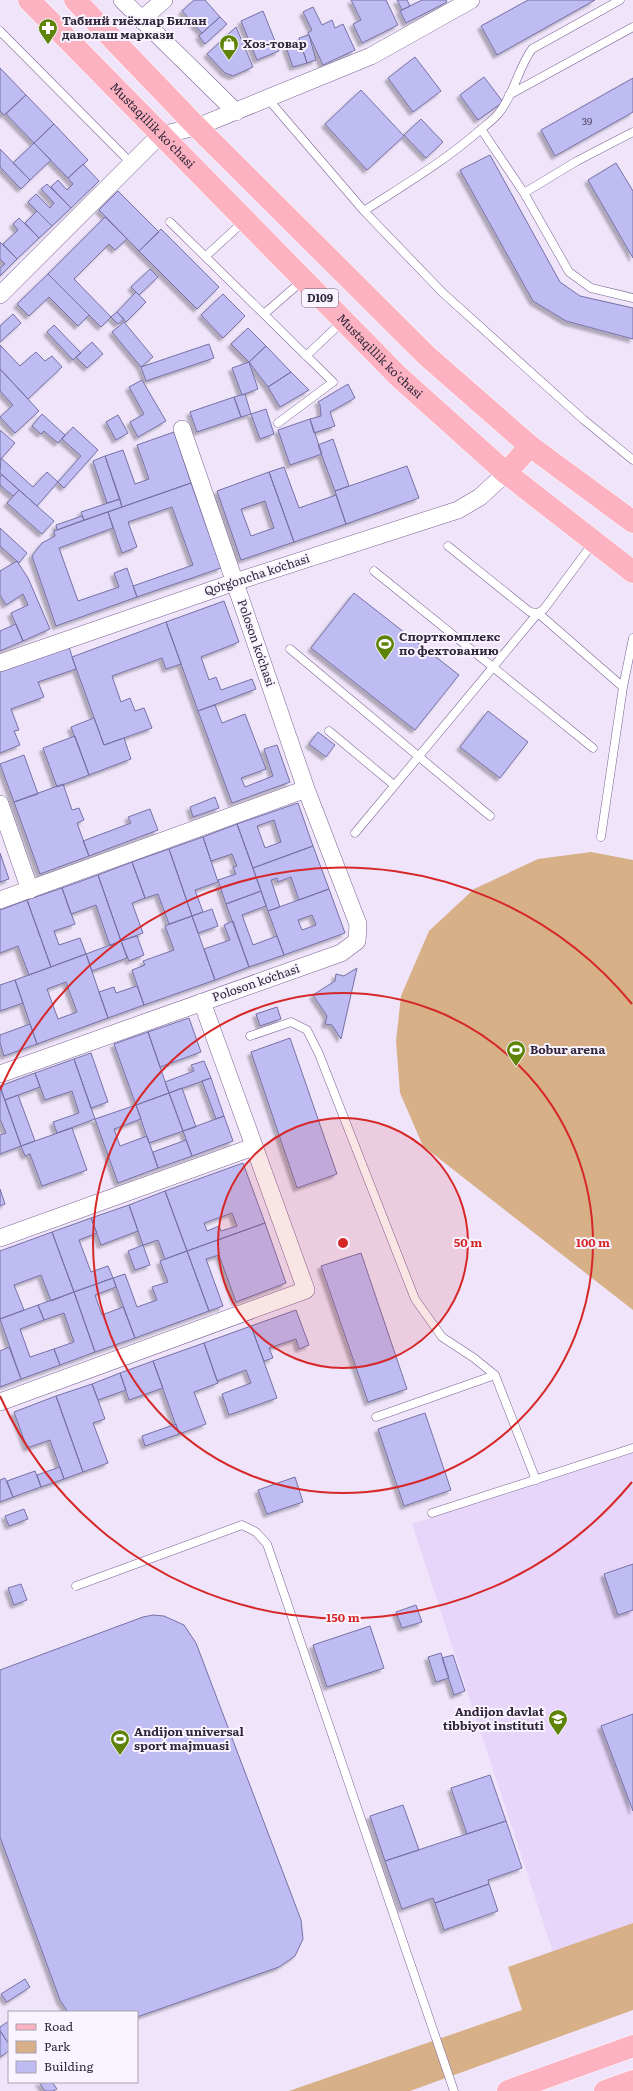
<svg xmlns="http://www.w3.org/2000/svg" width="633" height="2091" font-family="Literata,serif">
  <defs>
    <filter id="shadow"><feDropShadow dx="-3.5" dy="3.5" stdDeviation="1" flood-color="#0004"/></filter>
  </defs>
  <rect width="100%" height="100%" fill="#efe4fa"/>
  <path fill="#e7d6fa" d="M 633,1453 L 633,1948 L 560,1973 L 412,1524 Z"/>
  <path fill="#d7b087" d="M 591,852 L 633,860 L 633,1310 L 423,1146 L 400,1093 L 396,1041 L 401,996 L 429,931 L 474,889 L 538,859 Z
    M 633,1923 L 633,2010 L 410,2091 L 289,2091 L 522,2010 L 508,1967 Z"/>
  <path fill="#bfbbf3" stroke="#7672a5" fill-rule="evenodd" filter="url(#shadow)" d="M 194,0 L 205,0 L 220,17 L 202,33 L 182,11 Z
    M 351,0 L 386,0 L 398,25 L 362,43 L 353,24 L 361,20 Z
    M 397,0 L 407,0 L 410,6 L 402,10 Z
    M 422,0 L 446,0 L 447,2 L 406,23 L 400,11 Z
    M 528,0 L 595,0 L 497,55 L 481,26 Z
    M 313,7 L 322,25 L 332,20 L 335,28 L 343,24 L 355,50 L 323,65 L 308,33 L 312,30 L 303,12 Z
    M 263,11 L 279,51 L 257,60 L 241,21 Z
    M 220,17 L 227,24 L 205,44 L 199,36 Z
    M 236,27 L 253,67 L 233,76 L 225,73 L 207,54 Z
    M 309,35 L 316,60 L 307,63 L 299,38 Z
    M 300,42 L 307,63 L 293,67 L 286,47 Z
    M 415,57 L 441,91 L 413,112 L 388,78 Z
    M 0,68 L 26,95 L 4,115 L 0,111 Z
    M 484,77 L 503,102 L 478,120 L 460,95 Z
    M 633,78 L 633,112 L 555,156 L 541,130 Z
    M 361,90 L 404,136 L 367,170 L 325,124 Z
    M 26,95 L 54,124 L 34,143 L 6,114 Z
    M 421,119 L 443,142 L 426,158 L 404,135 Z
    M 54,124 L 88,160 L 68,178 L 34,143 Z
    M 34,143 L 51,160 L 30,180 L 13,163 Z
    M 0,149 L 30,180 L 21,189 L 0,167 Z
    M 490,155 L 560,282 L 580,296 L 633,308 L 633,339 L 566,321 L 533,301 L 460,170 Z
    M 616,163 L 633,191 L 633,258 L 588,180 Z
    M 83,164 L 99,181 L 71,208 L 51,187 L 58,180 L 67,190 L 73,184 L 68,178 Z
    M 47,184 L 71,208 L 52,226 L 28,202 L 36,194 L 50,208 L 54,203 L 41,189 Z
    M 118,191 L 159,232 L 139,251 L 99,210 Z
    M 37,211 L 52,226 L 39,238 L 25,223 Z
    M 105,217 L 127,239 L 115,250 L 109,244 L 74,279 L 111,317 L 101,327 L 48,274 Z
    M 19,218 L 39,238 L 17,259 L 3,244 L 18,230 L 13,224 Z
    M 161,229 L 219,287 L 197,309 L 139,251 Z
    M 0,242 L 17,259 L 0,276 L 0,268 L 5,264 L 0,259 Z
    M 150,269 L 158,277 L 139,295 L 131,287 Z
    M 48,274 L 89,315 L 78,326 L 49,297 L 29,316 L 17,304 Z
    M 136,292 L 146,302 L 126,322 L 117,312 Z
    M 223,294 L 245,316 L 223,338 L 201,315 Z
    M 117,312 L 124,319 L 118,324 L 111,317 Z
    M 13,314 L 21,323 L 0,342 L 0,326 Z
    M 124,322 L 153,357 L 141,367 L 112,332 Z
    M 54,325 L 81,353 L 73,360 L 47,332 Z
    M 248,328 L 266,346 L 249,362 L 231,344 Z
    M 92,342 L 103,354 L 87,368 L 76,357 Z
    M 209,344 L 214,358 L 146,381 L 141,367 Z
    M 0,345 L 20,366 L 36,352 L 45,361 L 52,356 L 62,367 L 28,399 L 0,369 Z
    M 266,346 L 291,372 L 268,387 L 249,362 Z
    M 249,362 L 258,389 L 242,395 L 232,368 Z
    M 0,369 L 39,411 L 15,433 L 0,417 L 13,405 L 0,391 Z
    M 291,372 L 309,390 L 280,407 L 268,387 Z
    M 142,380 L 166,421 L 138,437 L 130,422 L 144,414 L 129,387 Z
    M 348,384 L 355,398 L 330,412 L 335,426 L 314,433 L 310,419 L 321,416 L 320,405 L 318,402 Z
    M 245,394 L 251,414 L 241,417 L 234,397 Z
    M 234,397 L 241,417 L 197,432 L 190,412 Z
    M 266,409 L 274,434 L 260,439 L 251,414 Z
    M 42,414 L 65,435 L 58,443 L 44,431 L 41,434 L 32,426 Z
    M 118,415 L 128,433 L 116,440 L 106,422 Z
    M 310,419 L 322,454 L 290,465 L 278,430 Z
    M 73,427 L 98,450 L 64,488 L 58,482 L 81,456 L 62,439 Z
    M 0,430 L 15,443 L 0,460 Z
    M 174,432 L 191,483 L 122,507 L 105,456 L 123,450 L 135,484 L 149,479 L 137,445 Z
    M 333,439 L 349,486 L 335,491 L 318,445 Z
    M 105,456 L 120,499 L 107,503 L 93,461 Z
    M 1,458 L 33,487 L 47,472 L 58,482 L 37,506 L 0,473 Z
    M 407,466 L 419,498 L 346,524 L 335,491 Z
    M 284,467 L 299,508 L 336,495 L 346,524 L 294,542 L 269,472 Z
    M 269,472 L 294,542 L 241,560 L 217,491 ZM 265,501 L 274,528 L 251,536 L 241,509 Z
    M 2,475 L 19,490 L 13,496 L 0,485 L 0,477 Z
    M 191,483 L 221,568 L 137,597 L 133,586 L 193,565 L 172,507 L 128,522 L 137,547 L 122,553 L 108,512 Z
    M 19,490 L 54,521 L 42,534 L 7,503 Z
    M 120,499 L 122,507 L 84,520 L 81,512 Z
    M 108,512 L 113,528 L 59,548 L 78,601 L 119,587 L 114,573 L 127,568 L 137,597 L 56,626 L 32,556 L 42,543 L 55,536 L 54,531 Z
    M 82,516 L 84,520 L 57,530 L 56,525 Z
    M 0,528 L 27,553 L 19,563 L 0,546 Z
    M 17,561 L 28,578 L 50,629 L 23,641 L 11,613 L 28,605 L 23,594 L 6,605 L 0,595 L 0,571 Z
    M 354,593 L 459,675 L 415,730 L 311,648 Z
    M 224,601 L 239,642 L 201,657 L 209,680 L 216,677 L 221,690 L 252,679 L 256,689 L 198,711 L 166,622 Z
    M 166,622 L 181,664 L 166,669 L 162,658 L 112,676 L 121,702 L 130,698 L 135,711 L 144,708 L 152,728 L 104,745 L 72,657 Z
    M 16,624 L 23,641 L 0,651 L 0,631 Z
    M 69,647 L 76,669 L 38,682 L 44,697 L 11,709 L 19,730 L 14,731 L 20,745 L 0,753 L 0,672 Z
    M 215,705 L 222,723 L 245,714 L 266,769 L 241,778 L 245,787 L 273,776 L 264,749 L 277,745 L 290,782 L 232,803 L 198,711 Z
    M 488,711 L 528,742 L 500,778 L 460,747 Z
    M 94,718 L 104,745 L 124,738 L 131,759 L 89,775 L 71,727 Z
    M 318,732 L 335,745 L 326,757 L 309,744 Z
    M 75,736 L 89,775 L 57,787 L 43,748 Z
    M 24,755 L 38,794 L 14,802 L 0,764 Z
    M 63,784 L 72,810 L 79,808 L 84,820 L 77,823 L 89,856 L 40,874 L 14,802 Z
    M 215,797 L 219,808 L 193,817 L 190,807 Z
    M 298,803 L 313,846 L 253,868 L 237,824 ZM 274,820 L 281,842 L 265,848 L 257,826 Z
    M 150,809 L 158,830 L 89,856 L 83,841 L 131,823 L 128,817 Z
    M 237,824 L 261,891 L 226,904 L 218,880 L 236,874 L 233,867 L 237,866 L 232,854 L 211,861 L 203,837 Z
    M 203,837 L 218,882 L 195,890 L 203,912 L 192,916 L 169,849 Z
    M 313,846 L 329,889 L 299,900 L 291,877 L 278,882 L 277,878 L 271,880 L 280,907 L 268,911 L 253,868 Z
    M 169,849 L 192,916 L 169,924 L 158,894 L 145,898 L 132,862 Z
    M 0,853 L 9,879 L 0,882 Z
    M 132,862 L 145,898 L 132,903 L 143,933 L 121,941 L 98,875 Z
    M 98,875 L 121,941 L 110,946 L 96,905 L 71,914 L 62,888 Z
    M 62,888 L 75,924 L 54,931 L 59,945 L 80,938 L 86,954 L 51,967 L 27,900 Z
    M 329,889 L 345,933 L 284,955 L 268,911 ZM 312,915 L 316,925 L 302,930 L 298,920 Z
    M 261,891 L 266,906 L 242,915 L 253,945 L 277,936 L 284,955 L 249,967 L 226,904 Z
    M 27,900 L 51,967 L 29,975 L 18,946 L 0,953 L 0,910 Z
    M 212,909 L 218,926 L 198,933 L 192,916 Z
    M 192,916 L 215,980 L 144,1005 L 132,970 L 145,965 L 143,961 L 174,950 L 165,926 Z
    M 233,921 L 249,967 L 215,980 L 204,949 L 230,940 L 224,925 Z
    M 137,936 L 144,955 L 129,961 L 121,941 Z
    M 121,941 L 127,958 L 92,971 L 86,954 Z
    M 86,954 L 108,1018 L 37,1044 L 15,980 ZM 66,982 L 77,1012 L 58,1019 L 47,989 Z
    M 357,968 L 341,1039 L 332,1025 L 325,1024 L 327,1016 L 313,995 L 335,981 L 336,974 L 344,976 Z
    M 15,980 L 23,1003 L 0,1011 L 0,985 Z
    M 137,986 L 144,1005 L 108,1018 L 99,992 L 114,987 L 116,993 Z
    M 277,1007 L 281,1019 L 260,1026 L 256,1014 Z
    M 189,1018 L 201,1052 L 160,1067 L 148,1032 Z
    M 30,1024 L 37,1044 L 4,1056 L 0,1043 L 0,1035 Z
    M 148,1032 L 169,1093 L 136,1105 L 114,1044 Z
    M 290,1038 L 337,1174 L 297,1188 L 251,1052 Z
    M 91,1053 L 108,1102 L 91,1108 L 74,1059 Z
    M 74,1059 L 95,1119 L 57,1133 L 53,1122 L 79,1113 L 72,1091 L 45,1100 L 35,1073 Z
    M 204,1061 L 211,1078 L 169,1093 L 165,1082 L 194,1071 L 191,1065 Z
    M 35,1073 L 40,1087 L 5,1100 L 0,1086 Z
    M 211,1078 L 224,1116 L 216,1119 L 202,1081 Z
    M 0,1087 L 21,1146 L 0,1154 L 0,1135 L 6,1133 L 0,1119 Z
    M 182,1088 L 196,1127 L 183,1131 L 169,1093 Z
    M 169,1093 L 183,1131 L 149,1143 L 136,1105 Z
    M 18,1095 L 35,1141 L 21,1146 L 5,1100 Z
    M 136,1105 L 141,1119 L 114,1129 L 120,1146 L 147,1136 L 158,1168 L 118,1183 L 95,1119 Z
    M 224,1116 L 233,1141 L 192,1156 L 183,1131 Z
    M 72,1128 L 87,1170 L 42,1186 L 30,1154 L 25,1156 L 21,1146 Z
    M 186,1140 L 192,1156 L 158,1168 L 153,1152 Z
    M 243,1163 L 265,1223 L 187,1251 L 165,1191 ZM 232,1213 L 237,1226 L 221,1231 L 219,1226 L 207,1231 L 204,1223 Z
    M 0,1189 L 5,1204 L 0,1206 Z
    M 165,1191 L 187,1251 L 165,1259 L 158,1240 L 143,1245 L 129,1205 Z
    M 129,1205 L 138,1231 L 101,1245 L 91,1218 Z
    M 91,1218 L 97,1233 L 79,1240 L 91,1272 L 108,1266 L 113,1278 L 74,1292 L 52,1232 Z
    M 265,1223 L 286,1283 L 236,1302 L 219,1255 L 206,1259 L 223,1306 L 209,1311 L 187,1251 Z
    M 52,1232 L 74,1292 L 51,1301 L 41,1275 L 14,1285 L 24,1310 L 0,1319 L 0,1251 Z
    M 143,1245 L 150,1265 L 135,1270 L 128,1251 Z
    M 187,1251 L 209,1311 L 135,1338 L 113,1278 L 125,1274 L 137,1307 L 157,1300 L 152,1287 L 168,1282 L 160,1261 Z
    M 361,1253 L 407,1389 L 368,1402 L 321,1266 Z
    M 113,1278 L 116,1287 L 95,1295 L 102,1315 L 123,1307 L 135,1338 L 95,1352 L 74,1292 Z
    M 74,1292 L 95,1352 L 60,1365 L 54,1349 L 74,1342 L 64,1313 L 44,1320 L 38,1305 Z
    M 38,1305 L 44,1320 L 20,1329 L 30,1357 L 54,1349 L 60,1365 L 21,1379 L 0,1319 Z
    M 296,1310 L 309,1345 L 299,1349 L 296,1339 L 269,1348 L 273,1358 L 264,1361 L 251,1326 Z
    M 251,1326 L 277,1398 L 229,1415 L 222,1394 L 251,1383 L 246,1370 L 217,1381 L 204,1343 Z
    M 204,1343 L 218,1383 L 194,1392 L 206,1424 L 179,1434 L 153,1361 Z
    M 9,1347 L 21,1379 L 0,1387 L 0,1351 Z
    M 153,1361 L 163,1388 L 129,1400 L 120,1373 Z
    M 120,1373 L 126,1390 L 98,1400 L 92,1384 Z
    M 92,1384 L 105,1419 L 93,1423 L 108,1463 L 83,1472 L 56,1396 Z
    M 56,1396 L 83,1472 L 64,1479 L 50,1440 L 27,1448 L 14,1412 Z
    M 425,1413 L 451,1490 L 404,1506 L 378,1429 Z
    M 176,1424 L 179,1434 L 145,1446 L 142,1436 Z
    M 60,1467 L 64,1479 L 41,1487 L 37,1475 Z
    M 35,1471 L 41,1487 L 13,1497 L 7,1481 Z
    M 295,1477 L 303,1502 L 267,1514 L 258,1490 Z
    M 5,1478 L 13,1497 L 0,1502 L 0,1480 Z
    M 24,1509 L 28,1519 L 9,1526 L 5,1516 Z
    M 633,1564 L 633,1610 L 618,1615 L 604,1574 Z
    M 21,1584 L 27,1600 L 14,1605 L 8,1588 Z
    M 416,1605 L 422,1622 L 402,1628 L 396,1612 Z
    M 153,1615 L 164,1616 L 184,1625 L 196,1643 L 301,1920 L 303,1939 L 295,1956 L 279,1967 L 137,2017 L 137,2012 L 68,2012 L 60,2000 L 0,1837 L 0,1670 L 143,1617 Z
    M 370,1626 L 384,1668 L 327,1687 L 313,1645 Z
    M 441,1653 L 449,1678 L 436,1682 L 428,1657 Z
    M 453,1655 L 465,1691 L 454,1695 L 442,1658 Z
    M 633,1714 L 633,1811 L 601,1726 Z
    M 490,1775 L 506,1821 L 467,1834 L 451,1788 Z
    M 403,1805 L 419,1850 L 385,1861 L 370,1816 Z
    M 506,1821 L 522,1868 L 488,1880 L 489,1884 L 435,1903 L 433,1898 L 402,1909 L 385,1861 Z
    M 489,1884 L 498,1911 L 444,1930 L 435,1903 Z
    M 25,1979 L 30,1987 L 7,2002 L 1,1994 Z
    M 9,2021 L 9,2044 L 0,2031 L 0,2027 Z
    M 0,2031 L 9,2044 L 9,2051 L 0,2057 Z
    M 39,2082 L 52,2082 L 57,2089 L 53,2091 L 45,2091 Z"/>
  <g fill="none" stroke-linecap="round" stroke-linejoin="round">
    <g stroke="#7b6292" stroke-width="9">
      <path id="lane" d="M 0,31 L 131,163
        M 509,95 L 633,27
        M 268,99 L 364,211 L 443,293 L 584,420 L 633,460
        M 481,129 L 524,193 L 577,161 L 633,132
        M 524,193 L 569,272 L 591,288 L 633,298
        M 364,211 C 404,185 445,161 480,130 C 486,125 493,120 498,114 C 514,95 518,68 532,49 L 620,0
        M 170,222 L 333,382 L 278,423
        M 206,256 L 244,221
        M 264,314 L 302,281
        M 306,356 L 343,321
        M 448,546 L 530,612 L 538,613 L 544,609 L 593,543
        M 374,571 L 593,748
        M 290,649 L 490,816
        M 329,731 L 394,785
        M 355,833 L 538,613 L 623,687
        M 601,837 L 623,687 L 633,638
        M 250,1036 L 291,1022 L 307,1030 L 319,1054 L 415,1299 L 442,1337 L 474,1358 L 495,1375 L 536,1480
        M 376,1417 L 495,1375
        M 432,1513 L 633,1448
        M 76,1586 L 242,1525 L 256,1532 L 267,1544 L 454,2091"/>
    </g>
    <g stroke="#7b6292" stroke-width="18">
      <path id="street" d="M 122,0 L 236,112
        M 141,20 L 164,0
        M 0,295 L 160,135 L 197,127 L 371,56 L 471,0
        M 0,663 L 235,582 L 458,510 L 480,497 L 506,473
        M 0,804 L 30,890
        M 0,900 L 306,789
        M 0,1074 L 341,953 L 357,941 L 358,924 L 306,789 L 182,429
        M 0,1238 L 253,1147
        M 0,1402 L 306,1290 L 202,1002"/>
    </g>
    <g stroke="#fff" stroke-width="23">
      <g id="primary">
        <path id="s1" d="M 29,0 L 398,376 L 506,473 L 633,572"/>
        <path d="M 75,0 L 197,127 L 427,356 L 530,446 L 633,522"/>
        <path d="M 506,473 L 530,446"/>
        <path d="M 508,2091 L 633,2046"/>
        <path d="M 605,2091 L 633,2081"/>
      </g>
    </g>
    <use href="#lane" stroke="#fff" stroke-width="8"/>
    <use href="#street" stroke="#fff" stroke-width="17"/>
    <use href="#primary" stroke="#fdb2c2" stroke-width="22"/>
  </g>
  <circle cx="343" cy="1243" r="125" fill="#d62828" fill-opacity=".12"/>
  <g fill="none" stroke="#d62828" stroke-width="2">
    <circle cx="343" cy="1243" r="125"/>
    <circle cx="343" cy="1243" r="250"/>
    <path d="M632 1482A375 375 0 0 1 0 1396M0 1090A375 375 0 0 1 632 1004"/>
  </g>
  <defs>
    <g id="pharmacy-pin" transform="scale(1)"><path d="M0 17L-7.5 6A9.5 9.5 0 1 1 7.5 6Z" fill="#5e8407" stroke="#f9f4ff"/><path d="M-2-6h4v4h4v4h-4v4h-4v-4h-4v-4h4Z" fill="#fff"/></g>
    <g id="shop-pin" transform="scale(1)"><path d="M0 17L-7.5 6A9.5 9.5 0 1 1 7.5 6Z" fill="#5e8407" stroke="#f9f4ff"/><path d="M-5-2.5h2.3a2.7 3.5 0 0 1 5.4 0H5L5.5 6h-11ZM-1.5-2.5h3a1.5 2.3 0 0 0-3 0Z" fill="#fff"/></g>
    <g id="stadium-pin" transform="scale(1)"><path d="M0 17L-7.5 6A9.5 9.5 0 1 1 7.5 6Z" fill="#5e8407" stroke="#f9f4ff"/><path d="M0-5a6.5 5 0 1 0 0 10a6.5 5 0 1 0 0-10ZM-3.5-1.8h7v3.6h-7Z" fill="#fff"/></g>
    <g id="university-pin" transform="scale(1)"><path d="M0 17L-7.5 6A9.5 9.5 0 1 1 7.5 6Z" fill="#5e8407" stroke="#f9f4ff"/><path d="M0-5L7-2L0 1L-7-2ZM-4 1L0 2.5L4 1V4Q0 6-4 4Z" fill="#fff"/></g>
  </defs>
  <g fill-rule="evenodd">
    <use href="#pharmacy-pin" x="48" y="28"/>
    <use href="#shop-pin" x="229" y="44"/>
    <use href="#stadium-pin" x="385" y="644"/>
    <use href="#stadium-pin" x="516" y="1050"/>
    <use href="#university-pin" x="558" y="1719"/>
    <use href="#stadium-pin" x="120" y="1739"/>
  </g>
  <g text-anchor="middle" stroke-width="4" stroke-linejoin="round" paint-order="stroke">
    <g font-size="10" fill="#544b68">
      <text x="587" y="125">39</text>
    </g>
    <rect fill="#f9f4ff" stroke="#6c6475" stroke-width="1" x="302" y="289" width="36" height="18" rx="3"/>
    <g font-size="11" font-weight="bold" fill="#30263a">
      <text x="320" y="302">D109</text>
    </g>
    <g font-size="12" font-weight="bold" fill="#30263a" stroke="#f9f4ff" text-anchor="start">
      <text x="62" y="25">Табиий гиёхлар Билан<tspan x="62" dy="14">даволаш маркази</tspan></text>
      <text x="243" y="48">Хоз-товар</text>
      <text x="399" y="641">Спорткомплекс<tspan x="399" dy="14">по фехтованию</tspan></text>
      <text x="530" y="1054">Bobur arena</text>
      <text x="544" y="1716" text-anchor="end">Andijon davlat<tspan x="544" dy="14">tibbiyot instituti</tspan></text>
      <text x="134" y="1736">Andijon universal<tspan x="134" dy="14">sport majmuasi</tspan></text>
    </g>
    <g font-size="12" fill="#30263a" stroke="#f9f4ff">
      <text dy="4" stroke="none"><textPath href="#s1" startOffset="176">Mustaqillik ko'chasi</textPath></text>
      <text dy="4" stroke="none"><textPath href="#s1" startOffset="500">Mustaqillik ko'chasi</textPath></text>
      <text transform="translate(257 575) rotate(-18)" y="4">Qoʻrgʻoncha koʻchasi</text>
      <text transform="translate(256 643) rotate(71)" y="4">Poloson koʻchasi</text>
      <text transform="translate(256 983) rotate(-19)" y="4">Poloson koʻchasi</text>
    </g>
  </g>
  <circle cx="343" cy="1243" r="6" fill="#d62828" stroke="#f9f4ff" stroke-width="2"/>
  <g font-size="12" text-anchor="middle" font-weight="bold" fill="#d62828" stroke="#f9f4ff" stroke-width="4" stroke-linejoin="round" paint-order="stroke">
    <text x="468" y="1247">50 m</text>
    <text x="593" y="1247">100 m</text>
    <text x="343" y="1622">150 m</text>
  </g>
  <rect x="8" y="2011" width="130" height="72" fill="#f9f4ff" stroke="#a9a2b0"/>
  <rect x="16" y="2024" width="20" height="6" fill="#fdb2c2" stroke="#a9a2b0"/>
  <text x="44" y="2031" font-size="12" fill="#30263a">Road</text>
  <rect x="16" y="2041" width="20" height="12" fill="#d7b087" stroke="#a9a2b0"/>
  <text x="44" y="2051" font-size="12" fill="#30263a">Park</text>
  <rect x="16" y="2061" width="20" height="12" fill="#bfbbf3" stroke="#a9a2b0"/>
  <text x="44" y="2071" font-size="12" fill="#30263a">Building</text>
</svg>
